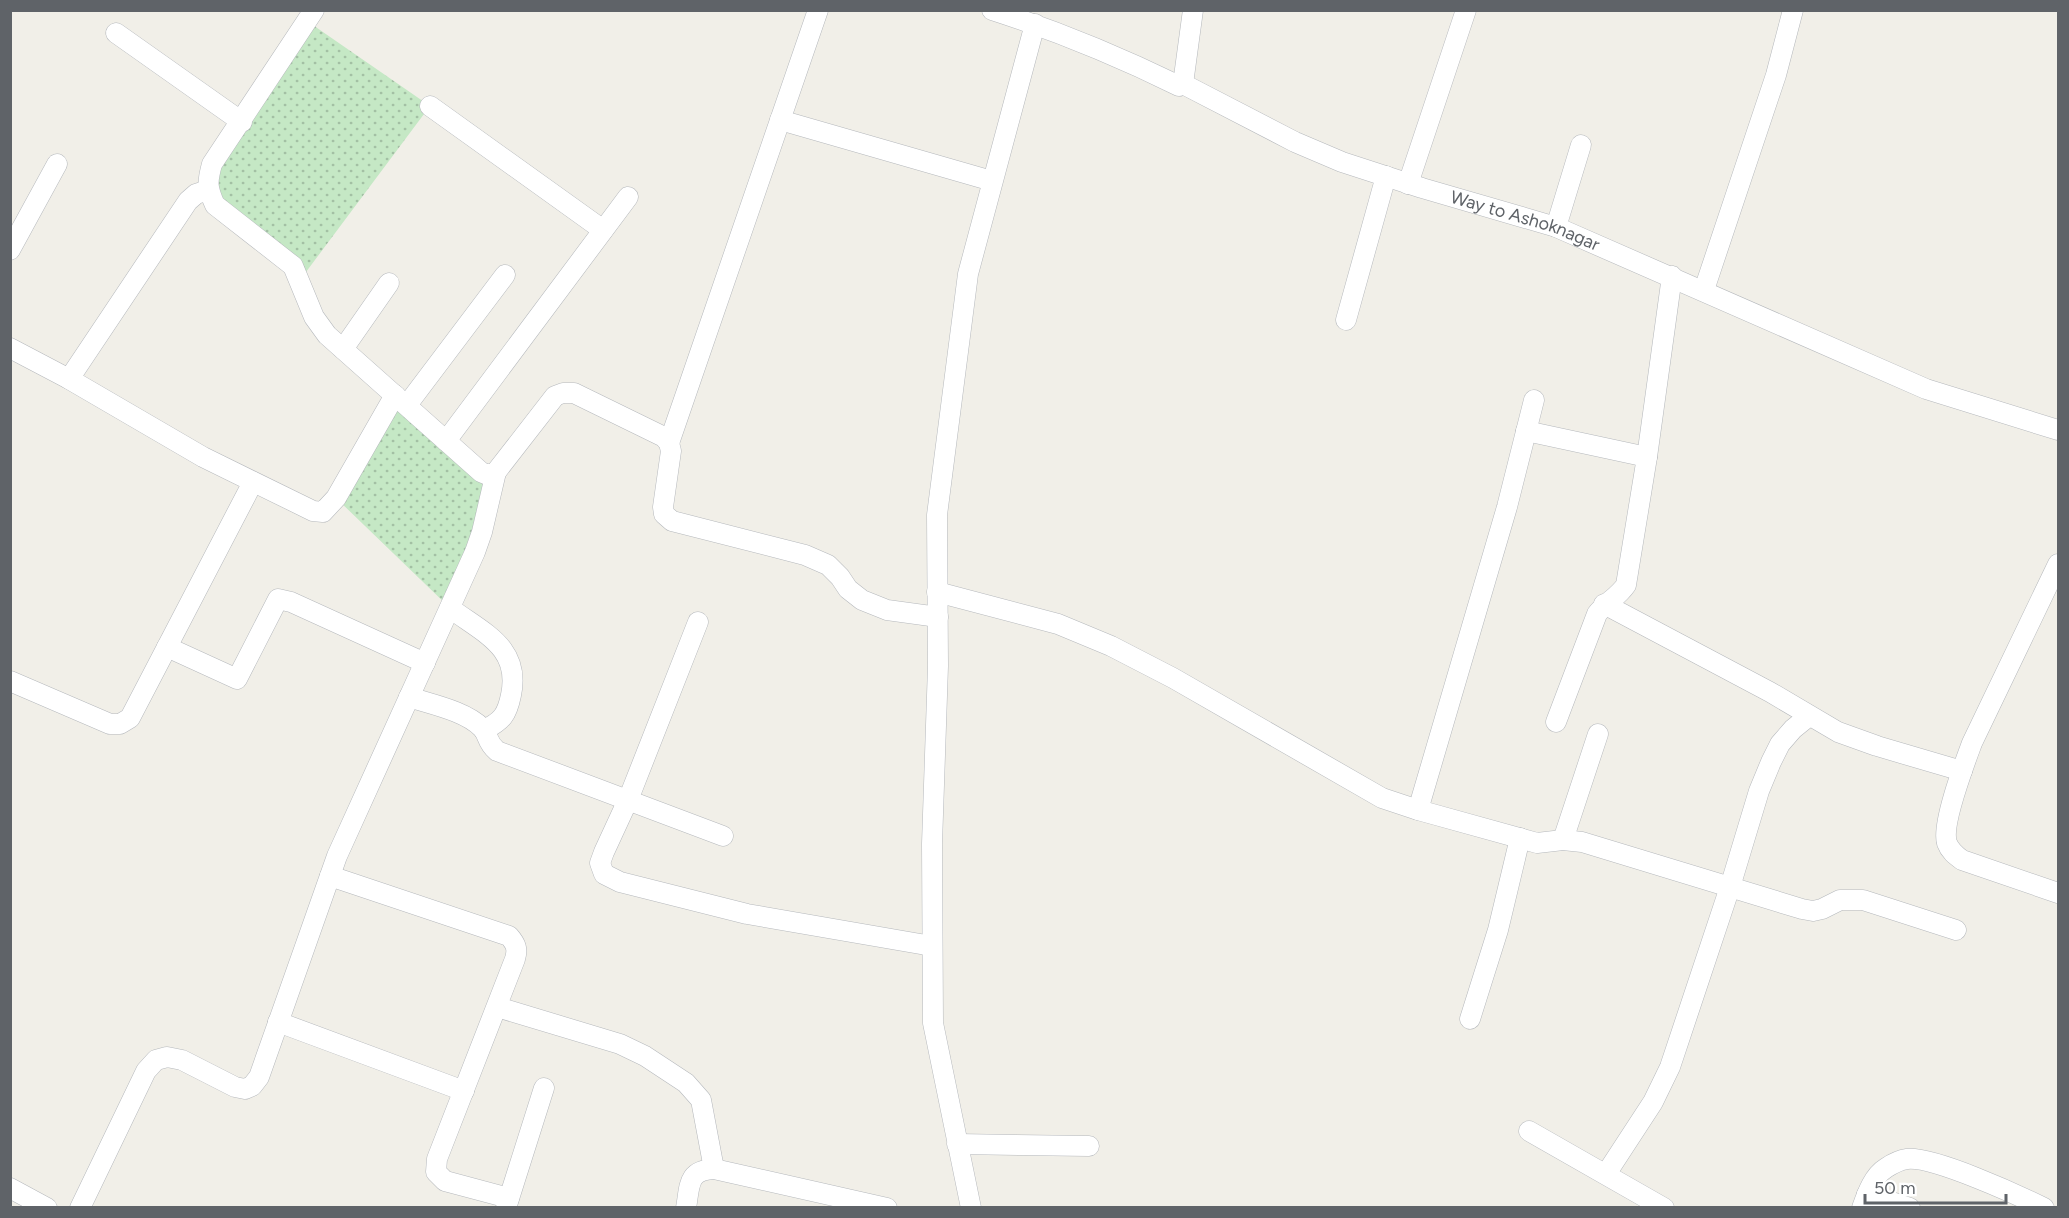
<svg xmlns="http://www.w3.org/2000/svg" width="2069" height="1218" font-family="Figtree,sans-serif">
  <defs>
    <pattern id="park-dots" width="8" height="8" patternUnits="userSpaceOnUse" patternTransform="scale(1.5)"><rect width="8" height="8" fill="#c5e8c5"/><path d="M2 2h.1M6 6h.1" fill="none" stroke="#a3c0a4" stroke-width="1.8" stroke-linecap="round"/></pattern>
  </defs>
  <rect width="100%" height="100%" fill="#f1efe8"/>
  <path fill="url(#park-dots)" d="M 307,21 L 430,106 L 300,280 L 215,205 L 212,164 Z
    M 395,395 L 496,472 L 450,608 L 336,498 Z"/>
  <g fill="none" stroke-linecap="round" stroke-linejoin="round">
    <g stroke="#b5b8bc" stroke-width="21">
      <g id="minor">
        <path d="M 314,10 L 212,164 C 207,182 207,188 215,205 L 293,266 L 314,317 L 327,335 L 481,472 L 488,475 L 496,472 L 555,396 L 563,393 L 574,393 L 664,437 L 669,443 L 671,451 L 663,507 L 664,514 L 672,521 L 805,555 L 828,565 L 840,577 L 848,589 L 862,600 L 887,610 L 938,617"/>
        <path id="s1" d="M 992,10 C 1057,31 1118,56 1179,86 L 1183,84 L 1295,142 L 1342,162 L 1422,188 L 1556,227 L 1926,389 L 2058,430"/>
        <path d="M 116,33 L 242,122"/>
        <path d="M 1183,84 L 1193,10"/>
        <path d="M 430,106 L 603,230"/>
        <path d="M 780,120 L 992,181"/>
        <path d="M 1408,184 L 1466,10"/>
        <path d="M 1556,227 L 1581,145"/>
        <path d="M 10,250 L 57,164"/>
        <path d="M 1704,290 L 1776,75 L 1793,10"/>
        <path d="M 1346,320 L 1386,176"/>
        <path d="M 10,348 L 69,379 L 203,457 L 313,511 L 323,512 L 336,498 L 395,395"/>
        <path d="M 343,349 L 389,283"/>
        <path d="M 69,379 L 188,201 L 196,194 L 208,190"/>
        <path d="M 407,405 L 505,275"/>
        <path d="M 1526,431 L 1647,457"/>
        <path d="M 446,441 L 628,197"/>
        <path d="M 669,443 L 818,10"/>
        <path d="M 2058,564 L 1972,743 C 1965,762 1941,825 1947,843 C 1950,851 1955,855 1962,860 L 2058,893"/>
        <path d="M 937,592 L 1058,624 L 1111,646 L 1173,678 L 1382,798 L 1418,810 L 1537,843 L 1563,840 L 1582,842 L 1802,909 L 1813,911 L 1822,909 L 1840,900 L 1863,900 L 1956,930"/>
        <path d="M 1604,604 L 1770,692 L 1838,732 L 1877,746 L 1962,771"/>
        <path d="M 450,608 C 483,633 521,647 511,695 C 507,715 502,721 484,730"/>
        <path d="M 698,622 L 628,800 L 604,852 L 600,863 L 604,874 L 620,882 L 747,914 L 932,946"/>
        <path d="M 167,647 L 237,679 L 278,599 L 291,602 L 425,663"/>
        <path d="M 10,681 L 110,724 L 120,724 L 130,718 L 253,482"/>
        <path d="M 409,697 C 430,704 466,711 482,728 C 489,735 486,742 497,751 L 723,836"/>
        <path d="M 1556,722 L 1597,614 C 1605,603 1618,597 1626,585 L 1647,457 L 1672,276"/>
        <path d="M 1418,810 L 1507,507 L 1534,400"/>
        <path d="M 1563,840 L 1598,734"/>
        <path d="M 330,876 L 509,936 C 516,944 518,949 515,959 L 437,1159 L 436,1172 L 445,1181 L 509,1198"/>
        <path d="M 497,1007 L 620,1044 L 645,1056 L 686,1083 L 701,1100 L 714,1169"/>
        <path d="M 1470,1019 L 1498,930 L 1520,838"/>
        <path d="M 278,1022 L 464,1091"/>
        <path d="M 1529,1131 L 1664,1208"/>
        <path d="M 957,1144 L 1089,1146"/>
        <path d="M 1606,1174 L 1653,1102 L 1670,1067 L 1730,887 L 1759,791 L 1771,762 L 1780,744 L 1793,729 L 1809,716"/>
        <path d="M 10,1188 L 47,1208"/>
        <path d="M 1867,1194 L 1910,1208"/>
        <path d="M 80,1208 L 146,1071 L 156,1060 L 167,1057 L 182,1060 L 235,1087 L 245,1089 L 252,1086 L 259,1077 L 337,856 L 475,552 L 482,532 L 496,472"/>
        <path d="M 506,1208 L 544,1088"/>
        <path d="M 686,1208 C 690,1186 687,1170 714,1169 L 887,1208"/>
        <path d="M 971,1208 L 933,1023 L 932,844 L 938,666 L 937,515 L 968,274 L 1035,24"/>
        <path d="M 1862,1208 C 1867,1194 1873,1176 1886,1168 C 1892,1164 1900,1160 1907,1159 C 1933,1156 2018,1195 2044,1208"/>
      </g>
    </g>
    <use href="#minor" stroke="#fff" stroke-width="20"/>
  </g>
  <g text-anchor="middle" stroke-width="4.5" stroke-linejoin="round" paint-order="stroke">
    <g font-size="18" fill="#5f6368" stroke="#fff">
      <text dy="6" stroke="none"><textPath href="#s1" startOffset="576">Way to Ashoknagar</textPath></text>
    </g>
  </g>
  <rect width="2069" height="1218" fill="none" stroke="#5f6368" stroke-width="24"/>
  <path d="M1865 1194v9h141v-9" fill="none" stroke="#5f6368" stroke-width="3"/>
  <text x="1874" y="1194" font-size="18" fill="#5f6368" stroke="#ffffff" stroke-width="4.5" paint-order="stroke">50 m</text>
</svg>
